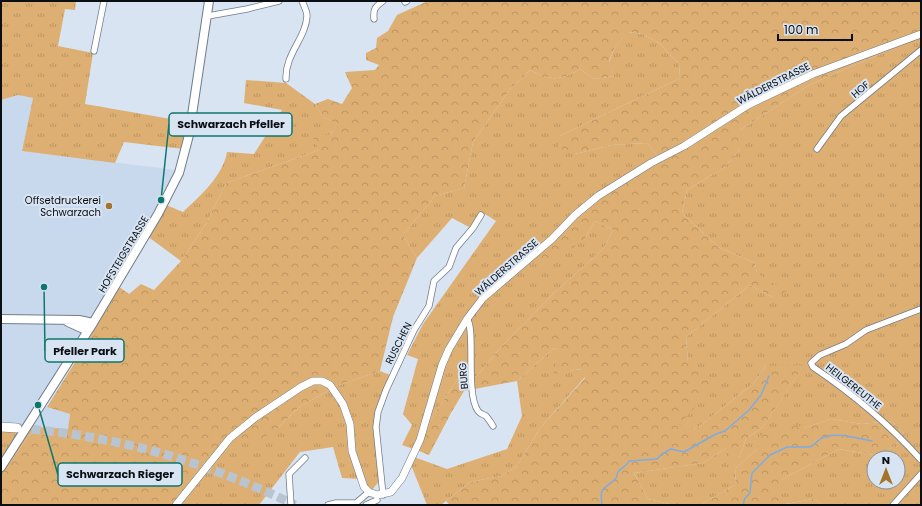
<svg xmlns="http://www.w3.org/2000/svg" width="922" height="506" font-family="Poppins,sans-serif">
  <defs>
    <pattern id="grass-tufts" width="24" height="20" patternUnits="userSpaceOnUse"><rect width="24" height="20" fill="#deaf72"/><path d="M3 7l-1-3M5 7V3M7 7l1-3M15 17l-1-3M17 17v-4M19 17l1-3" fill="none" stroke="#bd9562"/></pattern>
    <pattern id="forest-crowns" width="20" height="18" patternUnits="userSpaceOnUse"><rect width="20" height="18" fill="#deaf72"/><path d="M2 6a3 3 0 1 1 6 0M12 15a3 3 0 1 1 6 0" fill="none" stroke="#bd9562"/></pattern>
  </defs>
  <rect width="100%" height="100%" fill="#d8e4f2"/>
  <path fill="#c8d9ee" d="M 18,95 L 33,98 L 22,151 L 176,170 L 161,199 L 80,339 L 40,402 L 47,407 L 70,414 L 68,429 L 1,424 L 1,100 Z"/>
  <path fill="url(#grass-tufts)" fill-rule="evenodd" d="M 1,1 L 76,1 L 75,10 L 65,9 L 58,46 L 93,53 L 85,104 L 188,122 L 183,149 L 124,142 L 115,163 L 22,151 L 33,98 L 18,95 L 1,100 Z
    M 628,32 L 643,34 L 659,43 L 679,64 L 680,78 L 560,136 L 575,154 L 612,145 L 647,143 L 661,160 L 598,198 L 584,240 L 595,221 L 613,230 L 604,248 L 553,294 L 501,347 L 477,376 L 457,380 L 432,417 L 419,451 L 402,445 L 412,425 L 403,414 L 418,359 L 407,355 L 423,324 L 496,221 L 485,214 L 469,227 L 452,218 L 417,258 L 403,235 L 435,196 L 464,188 L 473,142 L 510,89 L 530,70 C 551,81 560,81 580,69 L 594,79 L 614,76 L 609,62 L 615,47 Z
    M 921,36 L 921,505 L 825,505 L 813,499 L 780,505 L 781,480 L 839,449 L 880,456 L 906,436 L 892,421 L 862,424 L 831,419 L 804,428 L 757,449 L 736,468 L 735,485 L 699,505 L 674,505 L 648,499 L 634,473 L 703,463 L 726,448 L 739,458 L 746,439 L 763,427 L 803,366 L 766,366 L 754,383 L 696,429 L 678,426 L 688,362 L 686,337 L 750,285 L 774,298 L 757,273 L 755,263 L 718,247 L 682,213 L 687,190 L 724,168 L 740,149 L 740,130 L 809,85 ZM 874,458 L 898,458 L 898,482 L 874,482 Z
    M 246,80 L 286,83 L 315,104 L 323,117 L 338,124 L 319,150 L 226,183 L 206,224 L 181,261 L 147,236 L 166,205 L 183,212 C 200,196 223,176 227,152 L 254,154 L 282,110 L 244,103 Z
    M 554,348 L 562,351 L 554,373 L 582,369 L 585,377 L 541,427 L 516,467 L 501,476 L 470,482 L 441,505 L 427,505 L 411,465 L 414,457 L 447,469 L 507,449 L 522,416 L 517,381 Z
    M 380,371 L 390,375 L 377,411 L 380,480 L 372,490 L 359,479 L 342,478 L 333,447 L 300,452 L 259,505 L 173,505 L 229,436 L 279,427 L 298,408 L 336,386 Z
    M 1,424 L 36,427 L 1,474 Z"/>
  <path fill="url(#forest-crowns)" d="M 428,1 L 921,1 L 921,36 L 809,85 L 740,130 L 740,149 L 724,168 L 687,190 L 682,213 L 718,247 L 755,263 L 757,273 L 787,292 L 774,298 L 750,285 L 686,337 L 688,362 L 716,383 L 679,425 L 696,429 L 754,383 L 766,366 L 804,365 L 763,427 L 746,439 L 739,458 L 727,465 L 726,448 L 703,463 L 634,473 L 648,499 L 674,505 L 450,505 L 446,501 L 470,482 L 501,476 L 516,467 L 541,427 L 585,378 L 581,369 L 553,374 L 561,351 L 554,348 L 517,381 L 464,391 L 451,413 L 429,455 L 419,451 L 432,417 L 457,380 L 477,376 L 501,347 L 553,294 L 604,248 L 613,230 L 595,221 L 584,240 L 554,261 L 537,260 L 544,249 L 598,198 L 661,160 L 647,143 L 612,145 L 575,154 L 558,147 L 560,136 L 680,78 L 679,64 L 659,43 L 643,34 L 629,32 L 615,47 L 609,61 L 614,76 L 594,79 L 580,69 C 560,81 551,81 530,70 L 510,89 L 473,142 L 464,188 L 435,196 L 403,235 L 417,258 L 393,317 L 380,371 L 336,386 L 298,408 L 279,427 L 258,442 L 229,436 L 173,505 L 1,505 L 1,474 L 36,427 L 68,429 L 70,414 L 47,407 L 87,343 L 118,286 L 129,294 L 141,284 L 154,290 L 181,261 L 206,224 L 226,183 L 319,150 L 313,138 L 331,134 L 337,124 L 323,117 L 315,104 L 328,99 L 342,104 L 352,88 L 345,72 L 375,70 L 379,65 L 366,60 L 366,53 L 376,48 L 377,38 L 388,31 L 397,15 Z
    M 831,419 L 862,424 L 892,421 L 906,436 L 880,456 L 839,449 L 781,480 L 781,505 L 813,499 L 825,505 L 699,505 L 735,485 L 736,468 L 757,449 L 761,435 L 793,424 L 804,428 Z"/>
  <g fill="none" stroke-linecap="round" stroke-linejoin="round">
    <path stroke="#7bace5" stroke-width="1.5" d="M 602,505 C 599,484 606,490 616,478 C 617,477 617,474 618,472 C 622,467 626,467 629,461 L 657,459 L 662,454 L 671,449 L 684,452 L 716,434 L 725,431 L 749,410 L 761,395 L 769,376
      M 743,505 L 745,498 L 750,493 L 752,473 L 770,455 L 787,447 L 810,447 C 814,445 818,440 822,438 C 836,431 857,439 872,441"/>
    <path stroke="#b9c4d1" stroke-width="9" stroke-dasharray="9 4.5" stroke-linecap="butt" d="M 18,428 C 118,436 204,461 295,505"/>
    <g stroke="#727c89" stroke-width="7">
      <path id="minor" d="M 405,2 L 407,1
        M 208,16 L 247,9 L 279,1
        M 374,19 C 373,9 375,7 383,1
        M 94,51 L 104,1
        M 286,79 C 285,54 306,38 307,16 C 307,11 304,6 302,1
        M 817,149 L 841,116 L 921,50
        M 921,309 L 866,330 L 846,344 L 820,355 L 811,363 L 813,367 C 853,394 889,424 921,460
        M 467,319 C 476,328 465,393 478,411 C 480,414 483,414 486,416 C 488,418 491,423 493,426
        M 383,495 L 376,427 L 378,412 L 386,390 L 414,330 L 429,306 L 434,281 L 449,267 L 456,248 L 473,228 L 481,215
        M 291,505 L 289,474 L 305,458
        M 328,505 L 336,503 L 356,503 L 369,492
        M 366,505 L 377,500
        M 893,505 L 921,474"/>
    </g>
    <g stroke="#727c89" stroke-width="8">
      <path id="tertiary" d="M 176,505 L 230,438 L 256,417 L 301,387 L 313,381 L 322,381 L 330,385 L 343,404 L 350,424 L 352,451 L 364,487 L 369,492 L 377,495 L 391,492 L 402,478 L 420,440 L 442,365 L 449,349 L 467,319 L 483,298 L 552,239 L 575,215 L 598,196 L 651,163 L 684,146 L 748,105 L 813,74 L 921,34"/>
    </g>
    <g stroke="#727c89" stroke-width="10">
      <path id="secondary" d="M 1,319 L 79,320 L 93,323
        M 68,322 L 88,331
        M 1,467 L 93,323 L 158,214 L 179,173 L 189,135 L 209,1"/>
    </g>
    <g stroke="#727c89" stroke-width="10">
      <path id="primary" d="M 1,427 L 17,428"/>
    </g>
    <use href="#minor" stroke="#fff" stroke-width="5.5"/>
    <use href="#tertiary" stroke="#fff" stroke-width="7"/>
    <use href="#secondary" stroke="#fff" stroke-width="8"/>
    <use href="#primary" stroke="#fff" stroke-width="9"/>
  </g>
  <circle fill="#a57329" stroke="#d8e4f2" stroke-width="1.5" cx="109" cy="206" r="4"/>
  <g text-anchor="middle" stroke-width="4" stroke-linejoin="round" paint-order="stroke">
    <g font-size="10" fill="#0b0f14" stroke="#d8e4f2">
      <text transform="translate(773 83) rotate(-27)" y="4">WÄLDERSTRASSE</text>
      <text transform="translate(860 89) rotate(-40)" y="4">HOF</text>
      <text transform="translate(123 254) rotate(-59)" y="4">HOFSTEIGSTRASSE</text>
      <text transform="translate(506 267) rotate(-41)" y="4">WÄLDERSTRASSE</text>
      <text transform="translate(398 343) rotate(-63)" y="4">RUSCHEN</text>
      <text transform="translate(463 376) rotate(-94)" y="4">BURG</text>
      <text transform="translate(854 386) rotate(38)" y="4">HEILGEREUTHE</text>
    </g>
    <g font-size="10" fill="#0b0f14" stroke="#d8e4f2" text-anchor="end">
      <text x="101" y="204">Offsetdruckerei<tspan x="101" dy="12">Schwarzach</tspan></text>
    </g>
  </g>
  <path fill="none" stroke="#0f766e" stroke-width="1.5" d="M161 200L169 124M44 287L45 351M38 405L58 475"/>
  <g fill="#0f766e" stroke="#d8e4f2" stroke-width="1.5">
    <circle cx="161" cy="200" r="4"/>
    <circle cx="44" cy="287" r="4"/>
    <circle cx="38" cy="405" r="4"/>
  </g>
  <g fill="#d8e4f2" stroke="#0f766e" stroke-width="1.5">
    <rect x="169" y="113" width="123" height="23" rx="4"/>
    <rect x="45" y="339" width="79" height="23" rx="4"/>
    <rect x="58" y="463" width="124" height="23" rx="4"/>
  </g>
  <g font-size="11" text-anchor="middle" font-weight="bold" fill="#0b0f14">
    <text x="231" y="128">Schwarzach Pfeller</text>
    <text x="85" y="355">Pfeller Park</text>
    <text x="120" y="478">Schwarzach Rieger</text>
  </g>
  <rect width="922" height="506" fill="none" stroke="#0b0f14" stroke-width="4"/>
  <g transform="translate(886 470)"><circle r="19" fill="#d8e4f2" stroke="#868f99"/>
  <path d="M0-3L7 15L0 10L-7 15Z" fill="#a57329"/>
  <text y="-6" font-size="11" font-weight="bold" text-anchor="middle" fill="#0b0f14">N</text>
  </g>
  <path d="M778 34v6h74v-6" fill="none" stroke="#0b0f14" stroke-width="2"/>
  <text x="784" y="34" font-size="12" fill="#0b0f14" stroke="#d8e4f2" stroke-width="3" paint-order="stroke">100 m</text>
</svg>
